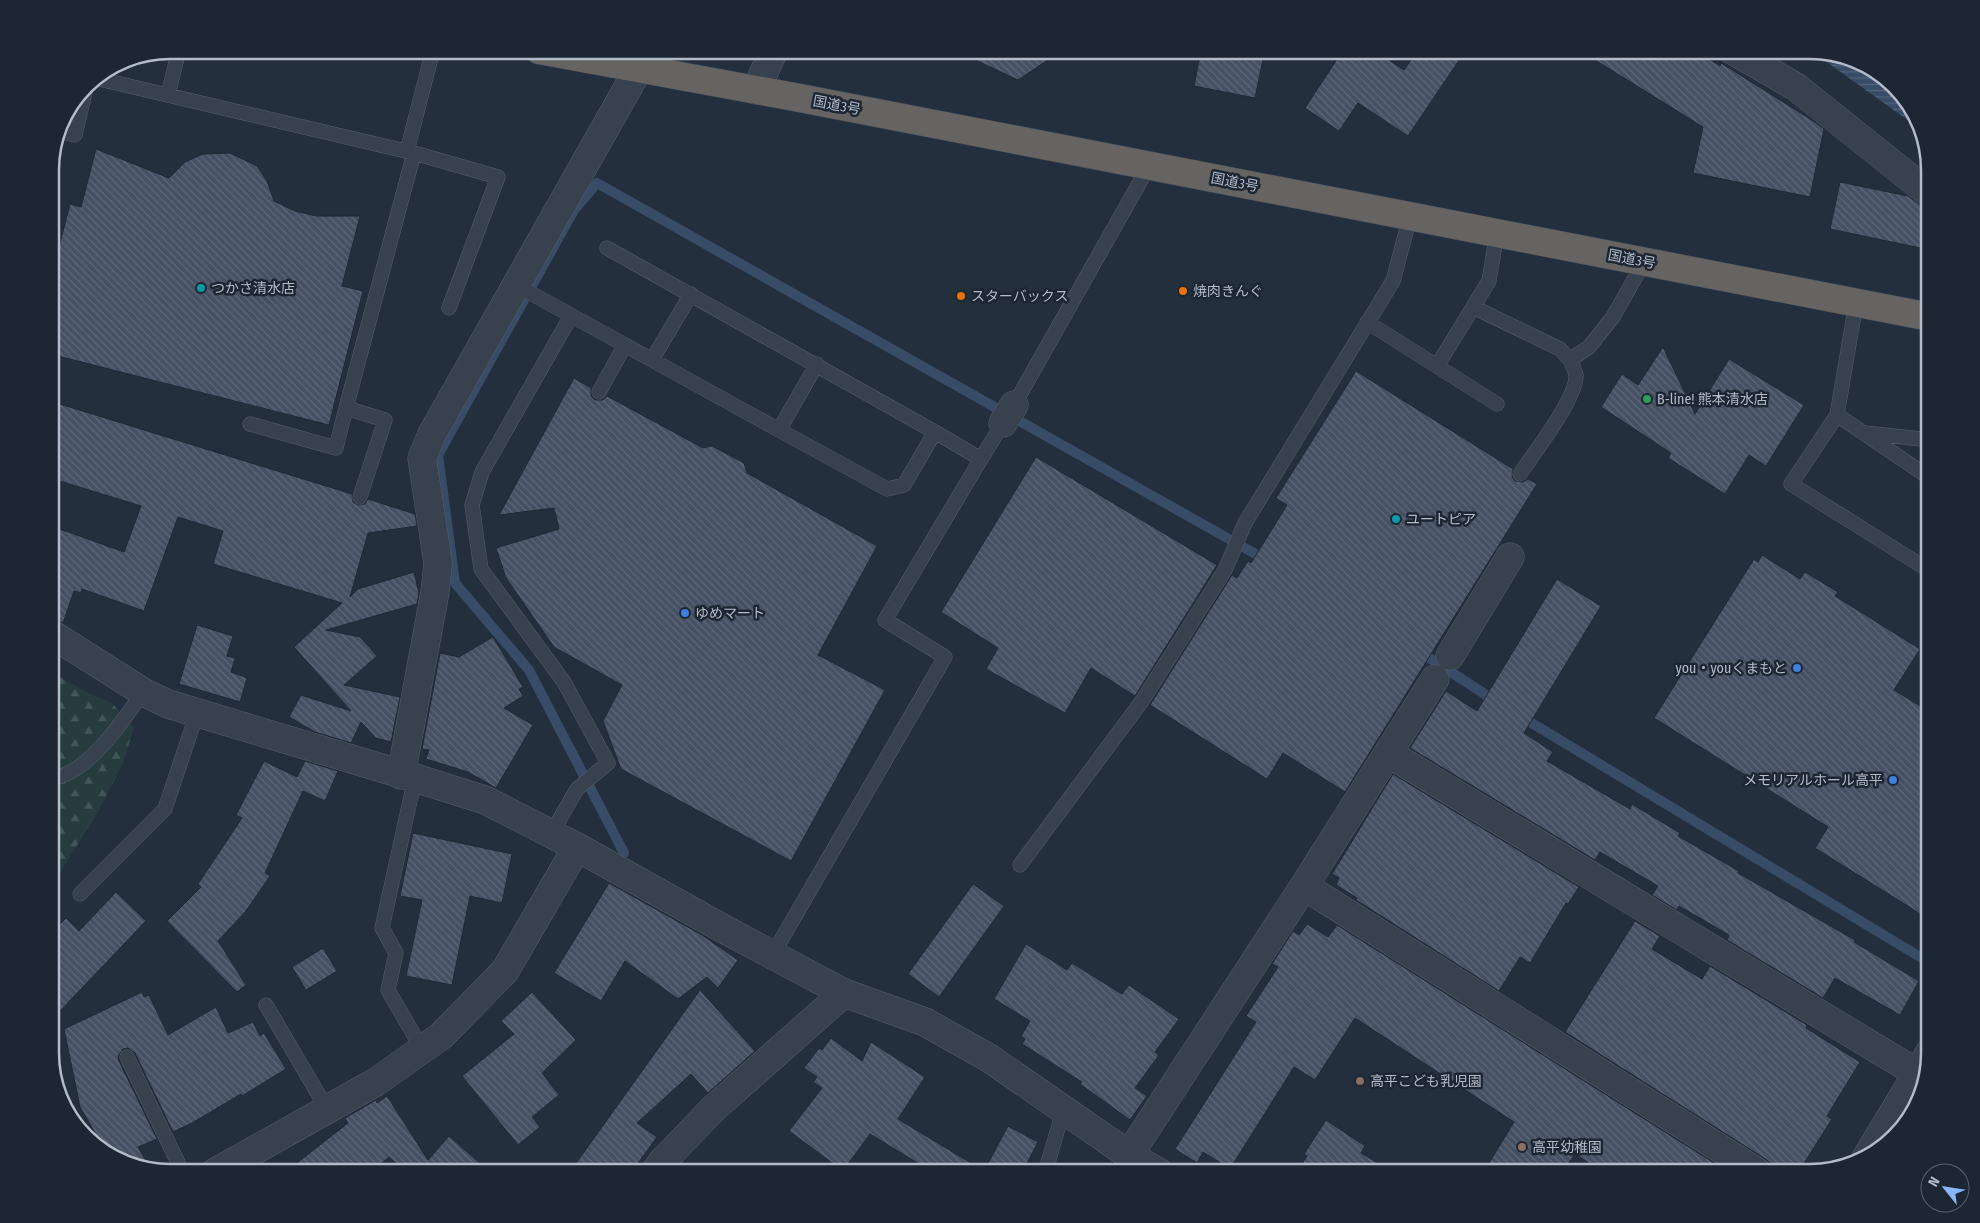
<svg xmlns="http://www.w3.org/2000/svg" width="1980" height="1223" font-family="'Fira Sans Condensed','Noto Sans JP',sans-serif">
  <defs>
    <pattern id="forest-firs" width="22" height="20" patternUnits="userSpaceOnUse" patternTransform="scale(1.25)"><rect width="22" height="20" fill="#263c3f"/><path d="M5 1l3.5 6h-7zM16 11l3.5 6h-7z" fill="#435659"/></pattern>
    <pattern id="water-rules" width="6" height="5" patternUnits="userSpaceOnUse" patternTransform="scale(1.25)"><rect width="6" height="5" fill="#394c67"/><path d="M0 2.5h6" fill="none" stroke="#53647b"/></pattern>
    <pattern id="building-back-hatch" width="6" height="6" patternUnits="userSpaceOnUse" patternTransform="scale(1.25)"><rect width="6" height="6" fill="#455162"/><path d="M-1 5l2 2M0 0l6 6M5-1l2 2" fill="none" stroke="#5d6877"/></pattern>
  </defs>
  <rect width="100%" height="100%" fill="#242f3e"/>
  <path fill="url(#forest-firs)" d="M 50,671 L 84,691 L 112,703 L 134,728 L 122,765 L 98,812 L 50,888 Z"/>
  <path fill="url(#water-rules)" d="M 1810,50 L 1871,66 L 1914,109 L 1920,129 Z"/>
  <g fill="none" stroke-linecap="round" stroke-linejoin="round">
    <path stroke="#394c67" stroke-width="10" d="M 1417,650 L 1497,702
      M 1520,716 L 1930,963
      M 624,853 L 529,670 L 455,583 L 438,455 L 574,210 L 597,183 L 1268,561"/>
  </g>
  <path fill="url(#building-back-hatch)" stroke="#1f2835" d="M 954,50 L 1063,50 L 1018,80 Z
    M 1201,50 L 1265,50 L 1255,98 L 1194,86 Z
    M 1343,50 L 1374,50 L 1404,70 L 1418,50 L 1466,50 L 1408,136 L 1358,103 L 1339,131 L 1305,108 Z
    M 1579,50 L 1695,50 L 1720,66 L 1721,63 L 1815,122 L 1824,129 L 1810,197 L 1693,173 L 1703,127 Z
    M 96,149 L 169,178 L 185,162 L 203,154 L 230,153 L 257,166 L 267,181 L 274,201 L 295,211 L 316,216 L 360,216 L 342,286 L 363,291 L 329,425 L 50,354 L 50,328 L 59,295 L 50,292 L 50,282 L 70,204 L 81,207 Z
    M 1840,182 L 1908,196 L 1923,207 L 1930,213 L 1930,250 L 1830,229 Z
    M 1663,347 L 1695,414 L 1729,359 L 1804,405 L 1766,466 L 1749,455 L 1725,494 L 1668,458 L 1671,453 L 1601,407 L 1622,374 L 1638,385 Z
    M 1356,371 L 1513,469 L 1512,477 L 1515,481 L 1523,482 L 1528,479 L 1537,484 L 1345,792 L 1283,753 L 1267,779 L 1150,705 L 1232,575 L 1237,578 L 1248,561 L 1251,563 L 1287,505 L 1276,498 Z
    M 574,378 L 591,388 L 591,396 L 595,400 L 603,400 L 607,396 L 703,448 L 712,446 L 744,463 L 747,473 L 877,546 L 818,655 L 885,690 L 791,861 L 621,769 L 603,721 L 622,685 L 554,647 L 506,578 L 496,548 L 559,529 L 554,508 L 499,515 Z
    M 50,401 L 352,494 L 353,502 L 358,505 L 365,504 L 368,499 L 415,514 L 417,526 L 368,533 L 350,597 L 358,589 L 414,572 L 419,593 L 417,604 L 326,630 L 360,637 L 377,656 L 344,685 L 400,697 L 391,742 L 376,738 L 361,722 L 351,743 L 315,732 L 289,717 L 301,695 L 351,711 L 294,647 L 342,603 L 213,564 L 223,531 L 178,517 L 144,611 L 82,589 L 81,593 L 74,591 L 63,623 L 50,617 L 50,556 L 60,529 L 124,552 L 141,506 L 50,478 Z
    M 1036,457 L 1217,565 L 1135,696 L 1091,668 L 1065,713 L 986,669 L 998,648 L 941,612 Z
    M 1762,555 L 1800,579 L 1805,572 L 1838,592 L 1835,596 L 1920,649 L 1894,690 L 1930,712 L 1930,920 L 1815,848 L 1828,827 L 1654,718 L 1754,559 L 1758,562 Z
    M 1557,579 L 1601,606 L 1524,733 L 1553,752 L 1547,761 L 1630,809 L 1632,804 L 1680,833 L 1678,836 L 1739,871 L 1738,873 L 1855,940 L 1854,942 L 1919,981 L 1900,1015 L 1835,978 L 1823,998 L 1727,940 L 1729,935 L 1679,906 L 1677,910 L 1652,895 L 1658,886 L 1600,852 L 1595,860 L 1410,748 L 1446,691 L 1477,711 Z
    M 197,625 L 233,636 L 227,656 L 235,658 L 231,672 L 247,678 L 240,702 L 179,684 Z
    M 493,637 L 523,687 L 519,689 L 523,696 L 504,708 L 533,725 L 496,788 L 468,772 L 426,759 L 429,750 L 422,749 L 440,653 L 459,657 Z
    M 264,761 L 297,777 L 305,761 L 338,771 L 325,801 L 303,791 L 265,873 L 270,876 L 246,911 L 218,941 L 246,985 L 237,992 L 167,921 L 201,887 L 198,884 L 242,818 L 236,815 Z
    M 1393,774 L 1579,887 L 1568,904 L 1566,903 L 1530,963 L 1520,957 L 1499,991 L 1356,900 L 1357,898 L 1336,885 L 1339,878 L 1332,874 Z
    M 413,833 L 512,854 L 502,903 L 470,896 L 452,985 L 406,976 L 422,900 L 400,896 Z
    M 609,883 L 702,935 L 738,960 L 718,988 L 707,977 L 678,999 L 625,961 L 601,1001 L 554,973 Z
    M 973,884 L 1004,906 L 939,997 L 908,974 Z
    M 116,892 L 146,921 L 60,1011 L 55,988 L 50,983 L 50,934 L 66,918 L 79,931 Z
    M 1635,921 L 1660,936 L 1652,949 L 1702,979 L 1710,966 L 1807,1025 L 1806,1028 L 1860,1062 L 1827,1116 L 1832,1119 L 1803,1165 L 1801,1164 L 1796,1173 L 1775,1173 L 1773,1165 L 1767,1160 L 1565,1032 Z
    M 1307,924 L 1328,937 L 1337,925 L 1730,1173 L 1604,1173 L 1575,1154 L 1562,1173 L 1483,1173 L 1514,1122 L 1355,1018 L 1315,1080 L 1294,1067 L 1233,1164 L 1222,1164 L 1203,1152 L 1197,1163 L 1175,1149 L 1256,1022 L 1246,1016 L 1278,967 L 1272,964 L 1293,931 L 1299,935 Z
    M 1026,944 L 1067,970 L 1072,963 L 1122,994 L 1129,985 L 1179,1019 L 1155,1052 L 1159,1055 L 1135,1088 L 1147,1096 L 1130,1120 L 1080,1084 L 1082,1082 L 1022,1044 L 1025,1039 L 1021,1036 L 1030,1021 L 994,999 Z
    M 323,948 L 337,971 L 306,990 L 292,967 Z
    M 700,990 L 755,1051 L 708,1093 L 691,1074 L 637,1123 L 657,1137 L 631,1173 L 569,1173 Z
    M 142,992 L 144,997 L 149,995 L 168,1035 L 216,1007 L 228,1033 L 253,1022 L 260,1036 L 264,1033 L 286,1069 L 242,1096 L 241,1094 L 192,1123 L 173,1132 L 135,1053 L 128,1048 L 123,1049 L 118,1056 L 119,1061 L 157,1139 L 138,1147 L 150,1168 L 108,1155 L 80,1107 L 64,1029 Z
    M 532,992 L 576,1040 L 542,1073 L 559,1095 L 532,1117 L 540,1127 L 518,1145 L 462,1076 L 514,1034 L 501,1021 Z
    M 831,1038 L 862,1061 L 871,1042 L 925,1077 L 898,1119 L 984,1171 L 1008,1126 L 1038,1142 L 1022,1173 L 934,1173 L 870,1134 L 843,1171 L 789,1131 L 822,1088 L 813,1082 L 817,1077 L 804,1068 L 819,1048 L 822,1050 Z
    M 387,1096 L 428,1160 L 449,1136 L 491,1173 L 407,1173 L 389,1157 L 370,1173 L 284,1173 L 348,1123 L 345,1118 L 376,1100 L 377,1103 Z
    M 1326,1120 L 1365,1146 L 1361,1153 L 1395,1173 L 1296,1173 L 1307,1156 L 1304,1154 Z"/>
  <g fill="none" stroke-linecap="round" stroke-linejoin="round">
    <g stroke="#565f6c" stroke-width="15">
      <path id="service" d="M 95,78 L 414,153
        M 168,95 L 179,50
        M 57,131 L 75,135 L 87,84
        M 407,151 L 433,50
        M 607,248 L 935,432 L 904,485 L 887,489 L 779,430
        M 516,285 L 625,345
        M 691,294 L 652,360 L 779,430 L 817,364
        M 1856,303 L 1837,415 L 1791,484 L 1930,571
        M 1473,307 L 1560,349 L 1570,360
        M 1367,322 L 1497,404
        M 1437,366 L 1489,281 L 1497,233
        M 599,392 L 625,345 L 652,360
        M 1014,405 L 1149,166
        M 1837,415 L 1930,478
        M 250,424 L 336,448 L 346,408
        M 935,432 L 981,459 L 1003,423
        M 1866,433 L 1930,440
        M 1520,474 C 1534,453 1577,398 1576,375 C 1575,370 1572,364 1570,360 L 1589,347 L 1613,317 L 1644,262
        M 360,497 L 385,420 L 346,408 L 414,153 L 498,177 L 449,308
        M 50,778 C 85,778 125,718 143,692
        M 415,778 L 382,928 L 396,953 L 388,990 L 422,1049
        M 551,834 L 577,789 L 608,763 L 564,682 L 481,569 L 472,505 L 482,472 L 571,316
        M 1020,865 L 1142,701 L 1225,570 L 1245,523 L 1393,281 L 1410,217
        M 80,894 L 165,809 L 197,713
        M 773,954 L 945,657 L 885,620 L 981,459
        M 266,1005 L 327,1109
        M 127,1057 L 183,1173
        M 1045,1173 L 1064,1108"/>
    </g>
    <g stroke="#565f6c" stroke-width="29">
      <path id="minor" d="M 1732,50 L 1796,87 L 1930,194
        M 756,90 L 774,50
        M 1003,423 L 1014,405
        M 50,633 L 143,692 L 168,704 L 415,778 L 485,800 L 577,847 L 722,928 L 844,993 L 925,1022 L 989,1058 L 1129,1155 L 1160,1173
        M 1450,656 L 1510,557
        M 1388,753 L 1917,1073
        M 401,775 L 435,592 L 438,563 L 422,458 L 432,434 L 639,68
        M 1304,886 L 1435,679
        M 1129,1155 L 1304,886 L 1759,1173
        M 214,1173 L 376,1082 L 441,1036 L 505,971 L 577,847
        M 654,1173 L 662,1162 L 713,1109 L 844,993"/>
    </g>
    <g stroke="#565f6c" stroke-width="29">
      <path id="tertiary" d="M 1866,1158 L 1930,1052"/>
    </g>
    <g stroke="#434c59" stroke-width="29">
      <path id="trunk" d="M 539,50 L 800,98 L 1930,317"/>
    </g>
    <use href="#service" stroke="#38414e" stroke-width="14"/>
    <use href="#minor" stroke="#38414e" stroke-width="28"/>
    <use href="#tertiary" stroke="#38414e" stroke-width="28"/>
    <use href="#trunk" stroke="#656462" stroke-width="28"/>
  </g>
  <g fill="#0f9aa8" stroke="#1d2633" stroke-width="2">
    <circle cx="201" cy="288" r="5"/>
    <circle cx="1396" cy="519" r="5"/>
  </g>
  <g fill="#e8710a" stroke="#1d2633" stroke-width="2">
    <circle cx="1183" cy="291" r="5"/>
    <circle cx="961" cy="296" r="5"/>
  </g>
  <circle fill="#2e9e5b" stroke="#1d2633" stroke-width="2" cx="1647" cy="399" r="5"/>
  <g fill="#3f7fe0" stroke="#1d2633" stroke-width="2">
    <circle cx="685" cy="613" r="5"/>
    <circle cx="1797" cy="668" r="5"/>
    <circle cx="1893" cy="780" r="5"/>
  </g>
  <g fill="#8d6e63" stroke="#1d2633" stroke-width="2">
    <circle cx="1360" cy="1081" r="5"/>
    <circle cx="1522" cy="1147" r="5"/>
  </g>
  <g text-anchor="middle" stroke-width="5" stroke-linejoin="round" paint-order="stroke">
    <g font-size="14" fill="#b4bcc9" stroke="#1d2633">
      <text transform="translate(837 105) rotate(11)" y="5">国道3号</text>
      <text transform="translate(1235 182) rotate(11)" y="5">国道3号</text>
      <text transform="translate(1632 259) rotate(11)" y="5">国道3号</text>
    </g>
    <g font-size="14" fill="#b4bcc9" stroke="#1d2633" text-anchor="start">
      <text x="211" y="293">つかさ清水店</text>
      <text x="1193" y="296">焼肉きんぐ</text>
      <text x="971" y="301">スターバックス</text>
      <text x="1657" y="404">B-line! 熊本清水店</text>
      <text x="1406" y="524">ユートピア</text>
      <text x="695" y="618">ゆめマート</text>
      <text x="1787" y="673" text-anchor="end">you・youくまもと</text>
      <text x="1883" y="785" text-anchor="end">メモリアルホール高平</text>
      <text x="1370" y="1086">高平こども乳児園</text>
      <text x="1532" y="1152">高平幼稚園</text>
    </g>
  </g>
  <path d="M0 0H1980V1223H0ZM170 59H1810A111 111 0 0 1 1921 170V1053A111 111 0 0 1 1810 1164H170A111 111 0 0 1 59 1053V170A111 111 0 0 1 170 59Z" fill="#1d2633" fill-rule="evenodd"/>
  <path fill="none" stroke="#b4bcc9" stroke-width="2.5" d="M170 59H1810A111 111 0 0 1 1921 170V1053A111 111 0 0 1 1810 1164H170A111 111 0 0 1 59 1053V170A111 111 0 0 1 170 59Z"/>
  <g transform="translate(1945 1188) rotate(300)"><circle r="24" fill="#1d2633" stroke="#59626f"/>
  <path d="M0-4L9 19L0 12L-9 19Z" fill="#8ab4f8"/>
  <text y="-8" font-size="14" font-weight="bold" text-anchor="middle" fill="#b4bcc9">N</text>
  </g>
</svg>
